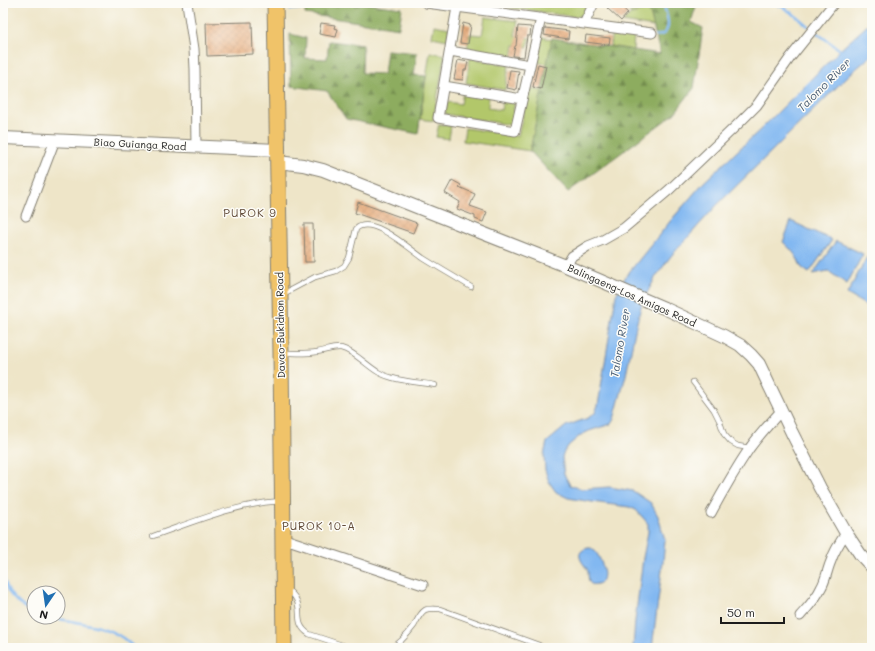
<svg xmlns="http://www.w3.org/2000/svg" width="875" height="651" font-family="Mali,sans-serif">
  <defs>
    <pattern id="forest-firs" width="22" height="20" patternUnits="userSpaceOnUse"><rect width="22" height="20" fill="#8dac5f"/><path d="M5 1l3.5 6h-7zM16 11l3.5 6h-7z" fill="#728b4e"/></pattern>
    <pattern id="building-cross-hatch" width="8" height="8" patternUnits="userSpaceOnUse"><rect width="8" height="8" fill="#e4a572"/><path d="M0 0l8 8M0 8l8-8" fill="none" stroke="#c38d62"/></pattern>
  </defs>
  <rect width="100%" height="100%" fill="#fdfcf7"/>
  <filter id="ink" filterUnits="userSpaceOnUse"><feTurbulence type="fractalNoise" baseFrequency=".025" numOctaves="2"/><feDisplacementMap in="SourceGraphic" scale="8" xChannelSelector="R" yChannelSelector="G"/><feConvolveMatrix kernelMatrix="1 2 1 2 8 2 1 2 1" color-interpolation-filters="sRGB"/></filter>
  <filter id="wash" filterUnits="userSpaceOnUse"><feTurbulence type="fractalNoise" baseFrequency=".012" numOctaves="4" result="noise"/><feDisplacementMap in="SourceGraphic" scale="16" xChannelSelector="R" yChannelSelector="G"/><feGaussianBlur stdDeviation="0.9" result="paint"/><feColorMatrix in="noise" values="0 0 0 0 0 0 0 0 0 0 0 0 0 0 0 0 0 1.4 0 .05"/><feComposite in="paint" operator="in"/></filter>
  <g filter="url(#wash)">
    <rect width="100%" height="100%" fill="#eee5c8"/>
    <path fill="#b2c76b" stroke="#677244" d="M 491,3 L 588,3 L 582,15 L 577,17 L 490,5 Z
      M 627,3 L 647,3 L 654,27 L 623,22 L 630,14 L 643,11 L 630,13 Z
      M 485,17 L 518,21 L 515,36 L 530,38 L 528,47 L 514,45 L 512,57 L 467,49 L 470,34 L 482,35 Z
      M 434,25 L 449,28 L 447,40 L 432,37 Z
      M 612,32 L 634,35 L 633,50 L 610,46 Z
      M 540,37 L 552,39 L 547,64 L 535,62 Z
      M 430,52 L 445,55 L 433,121 L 420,119 Z
      M 470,58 L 509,65 L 505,90 L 466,83 Z
      M 529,88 L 542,91 L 530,151 L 463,141 L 465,128 L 518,136 Z
      M 463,92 L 489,96 L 488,108 L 501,110 L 503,99 L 515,101 L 511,125 L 445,114 L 447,102 L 461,104 Z
      M 439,124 L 451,126 L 449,139 L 436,137 Z"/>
    <path fill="url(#forest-firs)" stroke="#54643e" d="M 305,3 L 370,3 L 370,4 L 402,8 L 399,28 L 305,14 Z
      M 648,3 L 697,3 L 691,22 L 703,28 L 694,88 L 674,114 L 568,192 L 530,151 L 552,38 L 660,54 Z
      M 290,34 L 306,38 L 305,58 L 327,59 L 329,41 L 363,45 L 362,73 L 384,74 L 387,50 L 417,53 L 414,75 L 426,76 L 418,134 L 346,119 L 327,91 L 291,86 Z"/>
    <path fill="#82b8f1" stroke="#4f6a86" d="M 872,21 L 872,55 L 850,74 L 717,205 L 671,256 L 655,278 L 642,303 L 636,326 L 626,375 L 614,419 L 611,424 L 589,431 L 581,435 L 569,445 L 564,452 L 562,457 L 564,474 L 570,485 L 581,489 L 609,487 L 633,491 L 651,503 L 658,516 L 665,540 L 663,562 L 652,648 L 633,648 L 635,621 L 643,558 L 648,532 L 648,524 L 645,520 L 636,510 L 629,507 L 592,502 L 568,498 L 556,492 L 549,482 L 545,470 L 544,455 L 547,442 L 566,426 L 588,418 L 595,413 L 598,405 L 616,295 L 626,276 L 672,219 L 704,182 L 762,128 L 840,50 Z
      M 791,221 L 832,240 L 809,273 L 801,267 C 798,257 791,249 783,242 Z
      M 836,241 L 863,254 L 847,284 L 828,271 L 813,274 Z
      M 867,257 L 872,260 L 872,309 L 847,294 Z
      M 588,548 C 591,548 592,548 594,550 C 600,555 611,582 597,584 C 585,587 590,575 587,569 C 582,562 573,552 588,548 Z"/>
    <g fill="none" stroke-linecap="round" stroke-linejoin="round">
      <path stroke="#82b8f1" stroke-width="2.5" d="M 248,3 L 260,6
        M 775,3 C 788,9 798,17 808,26
        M 290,9 C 300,10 308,8 317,3
        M 817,33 L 843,52
        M 655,36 C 675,35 667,15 663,3
        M 3,577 C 5,582 7,588 9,592 C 14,600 26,610 34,613
        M 50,617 C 74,623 101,623 123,638 C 127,641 131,645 135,648"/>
    </g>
    <g id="blocks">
      <path fill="url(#building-cross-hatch)" d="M 612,3 L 617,3 L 628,13 L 621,21 L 607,8 Z
        M 252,22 L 253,54 L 207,56 L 206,23 Z
        M 321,23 L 335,25 L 334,28 L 338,29 L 336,37 L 319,34 Z
        M 463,23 L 471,25 L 468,44 L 460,43 Z
        M 518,26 L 531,27 L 530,36 L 527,36 L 524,57 L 513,56 L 515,46 L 516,46 Z
        M 545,28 L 569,31 L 568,39 L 544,35 Z
        M 586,35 L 610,38 L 609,45 L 585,42 Z
        M 458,60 L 468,62 L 466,70 L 464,70 L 463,80 L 454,79 Z
        M 538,64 L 546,66 L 541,89 L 533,87 Z
        M 510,70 L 519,71 L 516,90 L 507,88 Z
        M 452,180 L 461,185 L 459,187 L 475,194 L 470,206 L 487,212 L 483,222 L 475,219 L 475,216 L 457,209 L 460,202 L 445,193 Z
        M 358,202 L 417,223 L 413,233 L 355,213 Z
        M 304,224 L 313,224 L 314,262 L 305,262 Z"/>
    </g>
  </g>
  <g filter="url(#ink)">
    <use href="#blocks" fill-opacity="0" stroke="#858072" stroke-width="1"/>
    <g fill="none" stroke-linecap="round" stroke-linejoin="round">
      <g stroke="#858072" stroke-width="6">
        <path id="service" d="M 283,294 L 315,277 L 336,271 L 344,266 L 349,258 L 356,229 C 371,214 410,249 423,258 C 439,268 455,277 471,287
          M 283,353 C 294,353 306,354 317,352 C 325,351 333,347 341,348 C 354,351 366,365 378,372 C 393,381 417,382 435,385
          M 693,382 L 714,410 L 720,422 L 724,434 L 731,442 L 738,446 L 750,448
          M 153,536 C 196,521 235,504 281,501
          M 287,589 C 290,592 294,595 296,599 C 303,612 293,623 309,634 L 351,648
          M 391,648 C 401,643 408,634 414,626 C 417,621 419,614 425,610 C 429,608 435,609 440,609 L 539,645"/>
      </g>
      <g stroke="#858072" stroke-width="11">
        <path id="minor" d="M 187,3 L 194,49 L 195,69 L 196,147
          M 426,3 L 652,33
          M 457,7 L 438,118 L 515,131 L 541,18
          M 584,24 L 594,3
          M 450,51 L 530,65
          M 444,86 L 522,99
          M 26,216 L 55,140
          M 566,266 L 572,256 L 577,253 L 588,246 L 603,240 L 624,228 L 669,190 L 737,125 L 757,105 L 790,58 L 834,3
          M 711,513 C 723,491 735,470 749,449 C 759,435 770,423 781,411
          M 282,538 L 423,585
          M 800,616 C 808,607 816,599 821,588 C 826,580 827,570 831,561 C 834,551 840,542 846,533"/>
      </g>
      <g stroke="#858072" stroke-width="14">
        <path id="tertiary" d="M 3,138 L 278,150
          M 278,162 L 303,165 L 323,170 L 566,266 L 664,308 L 724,336 L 740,345 L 751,355 L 759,364 L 792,433 L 820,488 L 846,533 L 860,554 L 872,567"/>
      </g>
      <g stroke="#858072" stroke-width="17">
        <path id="trunk" d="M 275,3 L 281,353 L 284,648"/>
      </g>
      <use href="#service" stroke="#fff" stroke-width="4.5"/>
      <use href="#minor" stroke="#fff" stroke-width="9"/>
      <use href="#tertiary" stroke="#fff" stroke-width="12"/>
      <use href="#trunk" stroke="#f0c369" stroke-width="15"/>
    </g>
  </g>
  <g text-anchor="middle" stroke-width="3" stroke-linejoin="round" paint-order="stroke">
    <g font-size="10" fill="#1c1c1c" stroke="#fdfcf7">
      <text transform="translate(140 144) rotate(3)" y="4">Biao Guianga Road</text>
      <text transform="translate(632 295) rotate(24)" y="4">Balingaeng-Los Amigos Road</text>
      <text transform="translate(280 325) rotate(-91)" y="4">Davao-Bukidnon Road</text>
    </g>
    <g font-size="11" font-style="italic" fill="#455a71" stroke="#fdfcf7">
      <text transform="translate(824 85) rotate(-45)" y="4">Talomo River</text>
      <text transform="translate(620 343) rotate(-80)" y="4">Talomo River</text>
    </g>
    <g font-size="11" letter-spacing="1" fill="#624c3a" stroke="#fdfcf7">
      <text x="250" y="217">PUROK 9</text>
      <text x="319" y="530">PUROK 10-A</text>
    </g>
  </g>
  <rect width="875" height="651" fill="none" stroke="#fdfcf7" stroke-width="16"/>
  <g transform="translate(46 605) rotate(193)"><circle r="19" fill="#fdfcf7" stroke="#a3a29f"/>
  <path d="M0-3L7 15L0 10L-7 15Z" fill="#1f6fb2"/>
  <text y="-6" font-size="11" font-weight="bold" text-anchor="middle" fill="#1c1c1c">N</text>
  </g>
  <path d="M721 617v6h63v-6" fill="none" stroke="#1c1c1c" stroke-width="2"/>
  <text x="727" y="617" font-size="12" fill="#1c1c1c" stroke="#fdfcf7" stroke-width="3" paint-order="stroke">50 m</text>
</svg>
